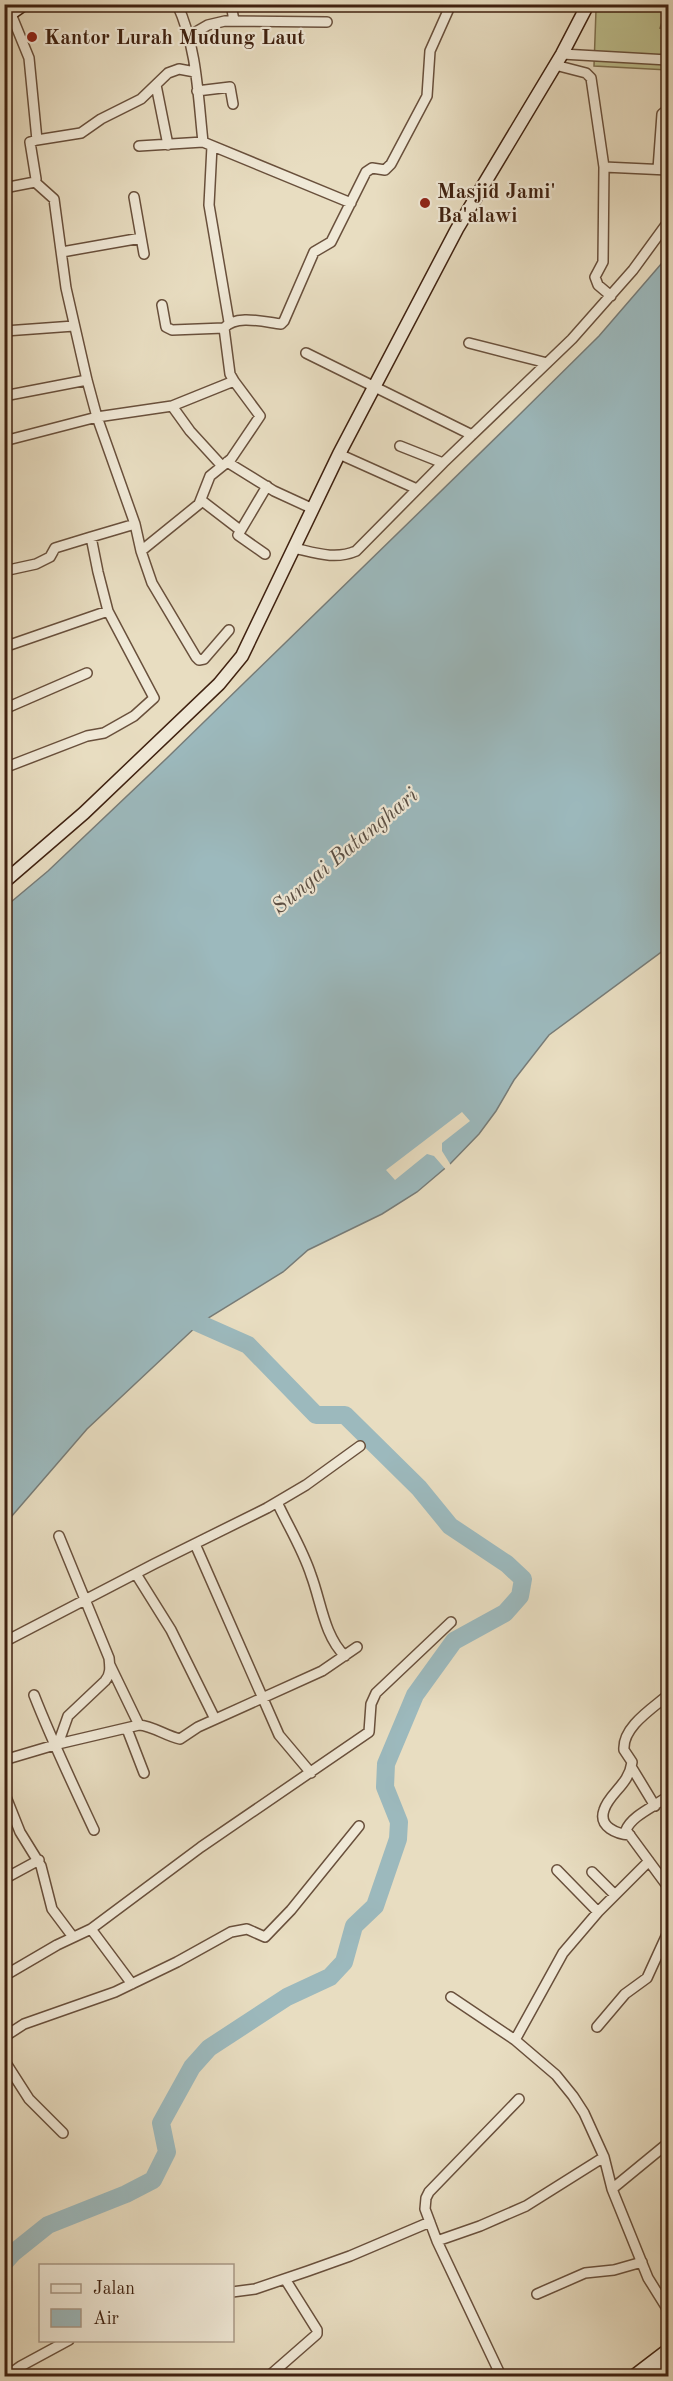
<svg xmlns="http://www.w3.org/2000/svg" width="673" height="2381" font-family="'Old Standard TT',serif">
  <rect width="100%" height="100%" fill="#e8ddc1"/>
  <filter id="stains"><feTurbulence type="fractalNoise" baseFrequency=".00333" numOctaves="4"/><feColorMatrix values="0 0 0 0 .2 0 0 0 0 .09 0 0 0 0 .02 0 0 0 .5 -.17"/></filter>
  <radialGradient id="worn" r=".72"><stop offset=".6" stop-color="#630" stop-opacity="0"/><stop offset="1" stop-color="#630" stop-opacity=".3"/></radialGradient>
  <path fill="#bdbf8e" stroke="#7e704f" stroke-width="1.5" d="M 628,5 L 668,5 L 660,28 L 668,29 L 668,70 L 594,66 L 596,10 L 626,11 Z"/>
  <path fill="#9cb9bd" stroke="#777c78" stroke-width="1.5" d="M 668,256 L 668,947 L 549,1035 L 514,1080 L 496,1111 L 479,1134 L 450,1164 L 417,1192 L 382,1214 L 308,1250 L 283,1272 L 200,1323 L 87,1429 L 5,1524 L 5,907 L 48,871 L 167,758 L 514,420 L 599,336 Z"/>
  <path fill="#e8ddc1" d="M 462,1112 L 470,1121 L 442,1143 L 442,1151 L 452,1167 L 447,1171 L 434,1156 L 427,1154 L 395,1180 L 386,1170 Z"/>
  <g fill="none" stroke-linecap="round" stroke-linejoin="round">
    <path stroke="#9cb9bd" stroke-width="18" d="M 4,2263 L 13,2253 L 48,2225 L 126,2194 L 153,2180 L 167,2152 L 161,2123 L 192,2067 L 209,2048 L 287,1997 L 330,1977 L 344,1962 L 354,1926 L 375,1906 L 398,1839 L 399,1822 L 385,1787 L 386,1764 L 415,1695 L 454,1641 L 505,1613 L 520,1596 L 523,1579 L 507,1564 L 450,1526 L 419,1488 L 345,1415 L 316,1415 L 248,1345 L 178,1314"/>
    <g stroke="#69503c" stroke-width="12">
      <path id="street" d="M 177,4 C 197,47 198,96 203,142
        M 231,4 L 234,21
        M 189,36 L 208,25 L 225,21 L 327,22
        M 562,54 L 668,60
        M 555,65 L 586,73 L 591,78 L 604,167 L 603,262 L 595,277 L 598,285 L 611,296
        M 156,85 L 168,145
        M 197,91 L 230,87 L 233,104
        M 37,140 L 81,133 L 101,119 L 141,99 L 168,73 L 179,69 L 195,72
        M 139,146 L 203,142 L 351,203
        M 212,146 L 209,205 L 229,322
        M 604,167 L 668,170
        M 658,169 L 662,114 L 668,109
        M 35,182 L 54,199 L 66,288 L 87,380 L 97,417 L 135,524
        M 4,188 L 35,182 L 36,179 L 30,142 L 37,140 L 29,58 L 11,14
        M 134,197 L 144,254
        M 62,252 L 141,238
        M 162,305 L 166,327 L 172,330 L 224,328
        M 5,331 L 74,326
        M 469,343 L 547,363
        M 306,353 L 472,435
        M 234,381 L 230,374 L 224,328 C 236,314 264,322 281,324 L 284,321 L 314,252 L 331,242 L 366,172 L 372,168 L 385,170 L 391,164 L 427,96 L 430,51 L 451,4
        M 4,396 L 87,380
        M 172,406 L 190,431 L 222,466
        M 4,441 L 97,417 L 172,406 L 234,381 L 260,416 L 231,459 L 210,476 L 199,504 L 141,551 L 135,524 L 91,537
        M 400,446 L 443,463
        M 339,454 L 417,489
        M 227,462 L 274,491 L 311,508
        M 201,500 L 240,530
        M 294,548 C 316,553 335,560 356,551 L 443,463 L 572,339 L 633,270 L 668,222
        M 141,551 L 152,583 L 196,657 L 199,660 L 204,659 L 229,630
        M 265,554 L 238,535 L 267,486
        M 4,571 L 36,564 L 50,557 L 55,548 L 91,537 L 98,572 L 108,611
        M 4,647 L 108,611 L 154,698 L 134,716 L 104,733 L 87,736 L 4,768
        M 4,709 L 87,673
        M 277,1502 C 288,1526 303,1550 311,1575 C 321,1601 324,1636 345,1656
        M 195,1544 L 279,1735 L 311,1773
        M 136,1574 L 171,1630 L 215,1719
        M 4,1642 L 154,1564 L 267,1508 L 306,1485 L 360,1446
        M 110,1665 L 139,1725
        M 34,1695 C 52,1741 73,1785 94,1830
        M 127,1729 L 144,1773
        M 58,1744 L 68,1716 L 105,1681 C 111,1674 110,1667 109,1658 L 59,1536
        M 4,1760 L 58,1744 L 139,1725 C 153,1726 166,1736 180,1739 L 198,1727 L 322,1671 L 357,1647
        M 632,1768 L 655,1806
        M 4,1792 L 20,1832 L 41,1866 L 52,1909 L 73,1937
        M 668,1796 C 656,1806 632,1815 626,1830 L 668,1887
        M 630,1835 C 617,1834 598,1827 604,1810 C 609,1793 629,1785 632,1762 L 624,1750 C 622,1727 653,1708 668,1695
        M 557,1870 L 598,1912
        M 592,1872 L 615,1895
        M 4,1879 L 39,1860
        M 91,1929 L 132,1984
        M 4,1976 L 57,1945 L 91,1929 L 201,1847 L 369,1732 L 371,1704 L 376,1693 L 451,1622
        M 451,1997 L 515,2040 L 556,2075 L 573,2096 L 584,2113 L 604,2157 L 612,2189 L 648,2278 L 668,2310
        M 597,2027 L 625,1994 L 647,1978 L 668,1932
        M 4,2037 L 24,2024 L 115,1992 L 177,1962 L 231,1932 L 247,1929 L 265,1937 L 291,1910 L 359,1826
        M 515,2040 L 563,1953 L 598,1912 L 649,1861
        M 4,2060 L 29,2099 L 63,2133
        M 612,2189 L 668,2143
        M 437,2241 L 480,2226 L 526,2206 L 604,2157
        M 232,2292 L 255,2289 L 308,2271 L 350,2256 L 430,2222
        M 537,2294 L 585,2273 L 614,2270 L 642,2262
        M 7,2376 L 21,2366 L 69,2340
        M 269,2376 L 317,2334 L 317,2330 L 285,2279
        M 501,2376 L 437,2241 L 425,2209 L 426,2198 L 429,2192 L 519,2099"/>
    </g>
    <g stroke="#3f2110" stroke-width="15">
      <path id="secondary" d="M 4,18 L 24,4
        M 4,882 L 84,813 L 219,684 L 242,656 L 339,454 L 457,229 L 562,54 L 588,4
        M 634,2376 L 668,2350
        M 653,2376 L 668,2365"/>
    </g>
    <use href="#street" stroke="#f0e9d7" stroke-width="9"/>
    <use href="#secondary" stroke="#f0e9d7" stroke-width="12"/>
  </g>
  <g fill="#8f2418" stroke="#f0e9d7" stroke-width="2">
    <circle cx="32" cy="37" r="6"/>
    <circle cx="425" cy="203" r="6"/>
  </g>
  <g text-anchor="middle" stroke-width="4.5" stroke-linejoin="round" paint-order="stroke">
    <g font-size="21" font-weight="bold" fill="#3f2110" stroke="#f0e9d7" text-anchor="start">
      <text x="44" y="44">Kantor Lurah Mudung Laut</text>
      <text x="437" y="198">Masjid Jami'<tspan x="437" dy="24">Ba'alawi</tspan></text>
    </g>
    <g font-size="22" font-style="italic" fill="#5b4f44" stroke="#f0e9d7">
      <text transform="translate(344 850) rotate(-40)" y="8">Sungai Batanghari</text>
    </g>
  </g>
  <rect width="673" height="2381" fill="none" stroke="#e8ddc1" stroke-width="24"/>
  <rect x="6" y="6" width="661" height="2369" fill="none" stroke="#3f2110" stroke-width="3"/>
  <rect x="12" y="12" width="649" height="2357" fill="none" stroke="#3f2110" stroke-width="1.5"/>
  <rect x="39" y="2264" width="195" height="78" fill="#f0e9d7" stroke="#a99987" stroke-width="1.5"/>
  <rect x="51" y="2284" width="30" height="9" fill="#f0e9d7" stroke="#a99987" stroke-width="1.5"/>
  <text x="93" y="2294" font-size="18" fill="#3f2110">Jalan</text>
  <rect x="51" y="2309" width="30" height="18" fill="#9cb9bd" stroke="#a99987" stroke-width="1.5"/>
  <text x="93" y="2324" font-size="18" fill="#3f2110">Air</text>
  <rect width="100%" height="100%" filter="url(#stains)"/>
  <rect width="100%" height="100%" fill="url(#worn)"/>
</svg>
